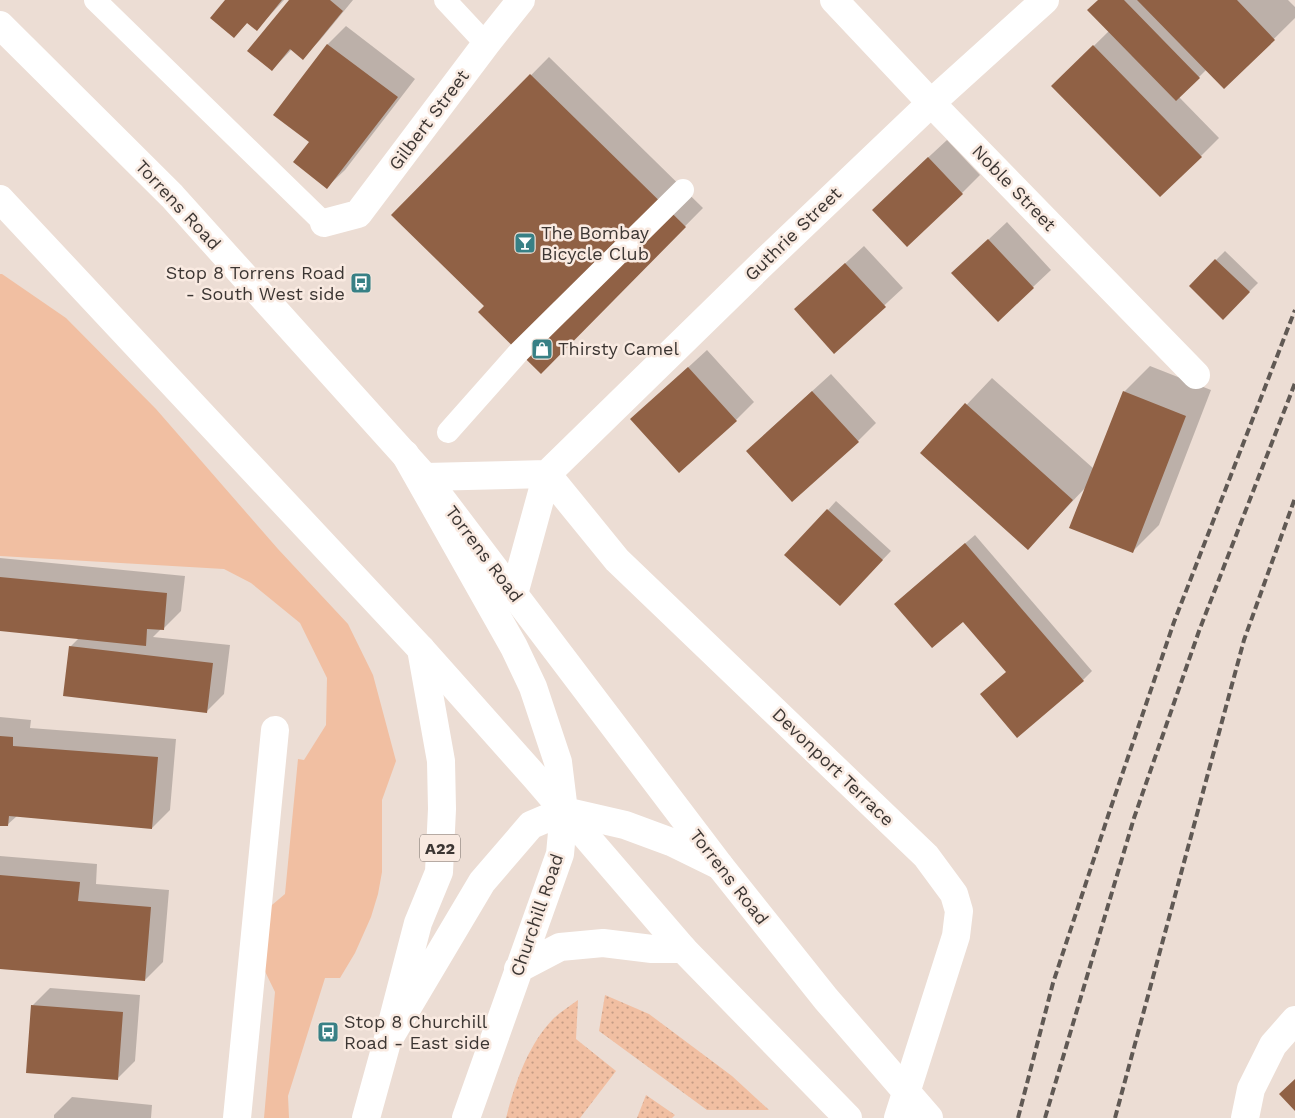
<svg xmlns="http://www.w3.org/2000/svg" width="1295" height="1118" font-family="'Work Sans',sans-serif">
  <defs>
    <pattern id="garden-dots" width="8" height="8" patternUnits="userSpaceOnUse" patternTransform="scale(1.25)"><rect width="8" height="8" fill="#f1bfa2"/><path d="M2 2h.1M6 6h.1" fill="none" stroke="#c49c85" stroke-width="1.8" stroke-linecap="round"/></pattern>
  </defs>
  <rect width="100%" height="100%" fill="#ecddd4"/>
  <path fill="#f1bfa2" d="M 0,274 L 2,274 L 66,318 L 156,409 L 278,549 L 348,624 L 373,675 L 396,761 L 382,800 L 382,872 L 378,894 L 371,917 L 355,953 L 340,978 L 325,978 L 288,1096 L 289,1118 L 264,1118 L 275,992 L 258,957 L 266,910 L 285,894 L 298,759 L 304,760 L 326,725 L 327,678 L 300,623 L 251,583 L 224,569 L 0,556 Z"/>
  <path fill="url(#garden-dots)" d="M 605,995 L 649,1014 L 732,1076 L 769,1110 L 707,1110 L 599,1031 Z
    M 578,1000 L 576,1039 L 616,1071 L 580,1118 L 506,1118 C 515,1083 528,1045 553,1019 C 560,1012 570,1006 578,1000 Z
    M 646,1095 L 675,1115 L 672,1118 L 637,1118 Z"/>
  <path fill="#0003" d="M 226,0 L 284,0 L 257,29 L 248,22 L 234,36 Z
    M 290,0 L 353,0 L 320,40 L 303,58 L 292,49 L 272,70 Z
    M 1100,0 L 1288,0 L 1295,7 L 1295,18 L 1224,88 L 1206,70 L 1179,97 L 1219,138 L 1201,156 L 1053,86 L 1109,31 Z
    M 346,26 L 415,79 L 345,170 L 327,187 L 311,142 L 275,114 L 328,44 Z
    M 549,57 L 703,208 L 541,372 L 486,306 L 393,215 Z
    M 947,140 L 980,175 L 962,193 L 891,192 Z
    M 1007,222 L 1051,270 L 1033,287 L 953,273 Z
    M 864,246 L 903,288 L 834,352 L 796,309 Z
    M 1225,251 L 1258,283 L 1223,318 L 1190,286 Z
    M 707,350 L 754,402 L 736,420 L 632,419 Z
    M 1150,366 L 1211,390 L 1159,525 L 1133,551 L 1087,486 L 1028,548 L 921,453 L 992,378 L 1094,469 L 1124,392 Z
    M 831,374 L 876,423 L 858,441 L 766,433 Z
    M 836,501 L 891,551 L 848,596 L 828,510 Z
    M 975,535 L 1092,671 L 1083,680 L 963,621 L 905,595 Z
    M 0,558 L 185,576 L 181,611 L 163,629 L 161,629 L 153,637 L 230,645 L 224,694 L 206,712 L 70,647 L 79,638 L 0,630 Z
    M 0,717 L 31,720 L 30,728 L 176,739 L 170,810 L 152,828 L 17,816 L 7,825 L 0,824 Z
    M 0,856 L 97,864 L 96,884 L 169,890 L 163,962 L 145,980 L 0,968 Z
    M 50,988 L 140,995 L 135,1061 L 117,1079 L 32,1006 Z
    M 72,1097 L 152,1105 L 151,1118 L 54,1118 L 54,1115 Z"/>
  <path fill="#906145" d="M 225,0 L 282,0 L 257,31 L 247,23 L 234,38 L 210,18 Z
    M 289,0 L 330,0 L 343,11 L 303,60 L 290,49 L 272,71 L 247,51 Z
    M 1098,0 L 1124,0 L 1200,78 L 1176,101 L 1087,10 Z
    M 1137,0 L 1237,0 L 1275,40 L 1224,89 Z
    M 327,44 L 398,97 L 327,189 L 293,162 L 309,142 L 273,115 Z
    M 1093,45 L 1202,157 L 1160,197 L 1051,86 Z
    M 530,74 L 686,227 L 541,374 L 478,312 L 484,306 L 391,215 Z
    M 928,157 L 963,194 L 907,247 L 872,210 Z
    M 988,239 L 1034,288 L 998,322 L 951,273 Z
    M 1215,259 L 1250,292 L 1223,320 L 1189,286 Z
    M 845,263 L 886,307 L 834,354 L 794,309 Z
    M 688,367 L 737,421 L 679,473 L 630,419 Z
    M 812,391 L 859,442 L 792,502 L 746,451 Z
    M 1123,391 L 1186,416 L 1133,553 L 1069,528 Z
    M 965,403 L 1073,500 L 1028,550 L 920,453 Z
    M 827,509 L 883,560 L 840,606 L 784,555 Z
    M 965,543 L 1084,681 L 1017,738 L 980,694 L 1006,672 L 963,622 L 932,648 L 894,604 Z
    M 0,577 L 167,593 L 164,630 L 147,629 L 146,646 L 0,631 Z
    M 69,646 L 213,663 L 207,713 L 63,696 Z
    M 0,736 L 13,737 L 13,746 L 158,757 L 152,829 L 9,816 L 8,826 L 0,826 Z
    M 0,875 L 80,882 L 78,901 L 151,907 L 145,981 L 0,969 Z
    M 31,1005 L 123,1012 L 118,1080 L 26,1073 Z
    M 1295,1079 L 1295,1111 L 1279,1094 Z"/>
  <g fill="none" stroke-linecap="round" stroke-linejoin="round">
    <path stroke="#fff" stroke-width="22" d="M 95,0 L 324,223
      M 445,0 L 486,44
      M 448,432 L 519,352 L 683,190"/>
    <path stroke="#fff" stroke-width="28" d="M 834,0 L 931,103 L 1196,375
      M 324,223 L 358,214 L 486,44 L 521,0
      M 547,474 L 617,560 L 926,856 L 954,894 L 959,911 L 956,936 L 898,1118
      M 425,477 L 547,474
      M 514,594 L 547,474 L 760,266 L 931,103 L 1045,0
      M 237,1118 L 275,730
      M 1245,1118 L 1251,1089 L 1273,1045 L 1295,1020"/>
    <path stroke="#fff" stroke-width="28" d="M 0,25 L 172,196 L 425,477 L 720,866 L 826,999 L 929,1118
      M 0,199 L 421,649 L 535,777 L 683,949 L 848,1118"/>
    <path stroke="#fff" stroke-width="28" d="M 405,454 L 514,647 L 533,687 L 558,762 L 564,811 L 560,854 L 466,1118
      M 564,811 L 625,825 L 671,842 L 720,866
      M 518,969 L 560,947 L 603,943 L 652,949 L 683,949
      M 387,1042 L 418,923 L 439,872 L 442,809 L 441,761 L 421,649
      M 366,1118 L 387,1042 L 482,882 L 531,825 L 564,811"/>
    <path stroke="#605954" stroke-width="4" stroke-dasharray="8 4" stroke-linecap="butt" d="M 1018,1118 L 1053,983 L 1109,813 L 1174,622 L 1295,310
      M 1045,1118 L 1134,818 L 1199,631 L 1295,383
      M 1115,1118 L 1244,640 L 1295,498"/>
  </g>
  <defs>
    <g id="bar-square" transform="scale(1.125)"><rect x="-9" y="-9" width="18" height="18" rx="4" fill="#388085" stroke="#f9eae1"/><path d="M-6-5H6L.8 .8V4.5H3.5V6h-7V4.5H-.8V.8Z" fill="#fff"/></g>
    <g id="bus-square" transform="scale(1.125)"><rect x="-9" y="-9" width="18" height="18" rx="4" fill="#388085" stroke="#f9eae1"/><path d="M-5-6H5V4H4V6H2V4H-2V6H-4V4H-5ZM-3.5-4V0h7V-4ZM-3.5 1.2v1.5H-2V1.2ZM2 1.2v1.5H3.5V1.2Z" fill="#fff"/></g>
    <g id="shop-square" transform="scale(1.125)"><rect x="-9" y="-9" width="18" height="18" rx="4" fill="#388085" stroke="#f9eae1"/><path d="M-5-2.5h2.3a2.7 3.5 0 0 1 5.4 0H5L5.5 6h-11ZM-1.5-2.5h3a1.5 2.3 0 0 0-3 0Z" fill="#fff"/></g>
  </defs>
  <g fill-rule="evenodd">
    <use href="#bar-square" x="525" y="243"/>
    <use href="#bus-square" x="361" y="283"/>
    <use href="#shop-square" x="542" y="349"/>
    <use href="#bus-square" x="328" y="1032"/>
  </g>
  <g text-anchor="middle" stroke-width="5" stroke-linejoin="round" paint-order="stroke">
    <rect fill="#f9eae1" stroke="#756c67" stroke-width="1" x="420" y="834.5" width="40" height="27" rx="4"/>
    <g font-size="16" font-weight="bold" fill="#3c3633">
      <text x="440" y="854">A22</text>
    </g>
    <g font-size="18" fill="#3c3633" stroke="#f9eae1">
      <text transform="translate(429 120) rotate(-53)" y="6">Gilbert Street</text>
      <text transform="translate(1014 188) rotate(46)" y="6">Noble Street</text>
      <text transform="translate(178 205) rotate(47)" y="6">Torrens Road</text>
      <text transform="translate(793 234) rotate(-44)" y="6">Guthrie Street</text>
      <text transform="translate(484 554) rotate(53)" y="6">Torrens Road</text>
      <text transform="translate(833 767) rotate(44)" y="6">Devonport Terrace</text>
      <text transform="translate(729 877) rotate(52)" y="6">Torrens Road</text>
      <text transform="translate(537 915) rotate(-71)" y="6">Churchill Road</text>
    </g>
    <g font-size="18" fill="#3c3633" stroke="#f9eae1" text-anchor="start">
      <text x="541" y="239">The Bombay<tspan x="541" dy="21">Bicycle Club</tspan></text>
      <text x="345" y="279" text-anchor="end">Stop 8 Torrens Road<tspan x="345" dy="21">- South West side</tspan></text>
      <text x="558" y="355">Thirsty Camel</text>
      <text x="344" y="1028">Stop 8 Churchill<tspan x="344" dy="21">Road - East side</tspan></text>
    </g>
  </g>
</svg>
